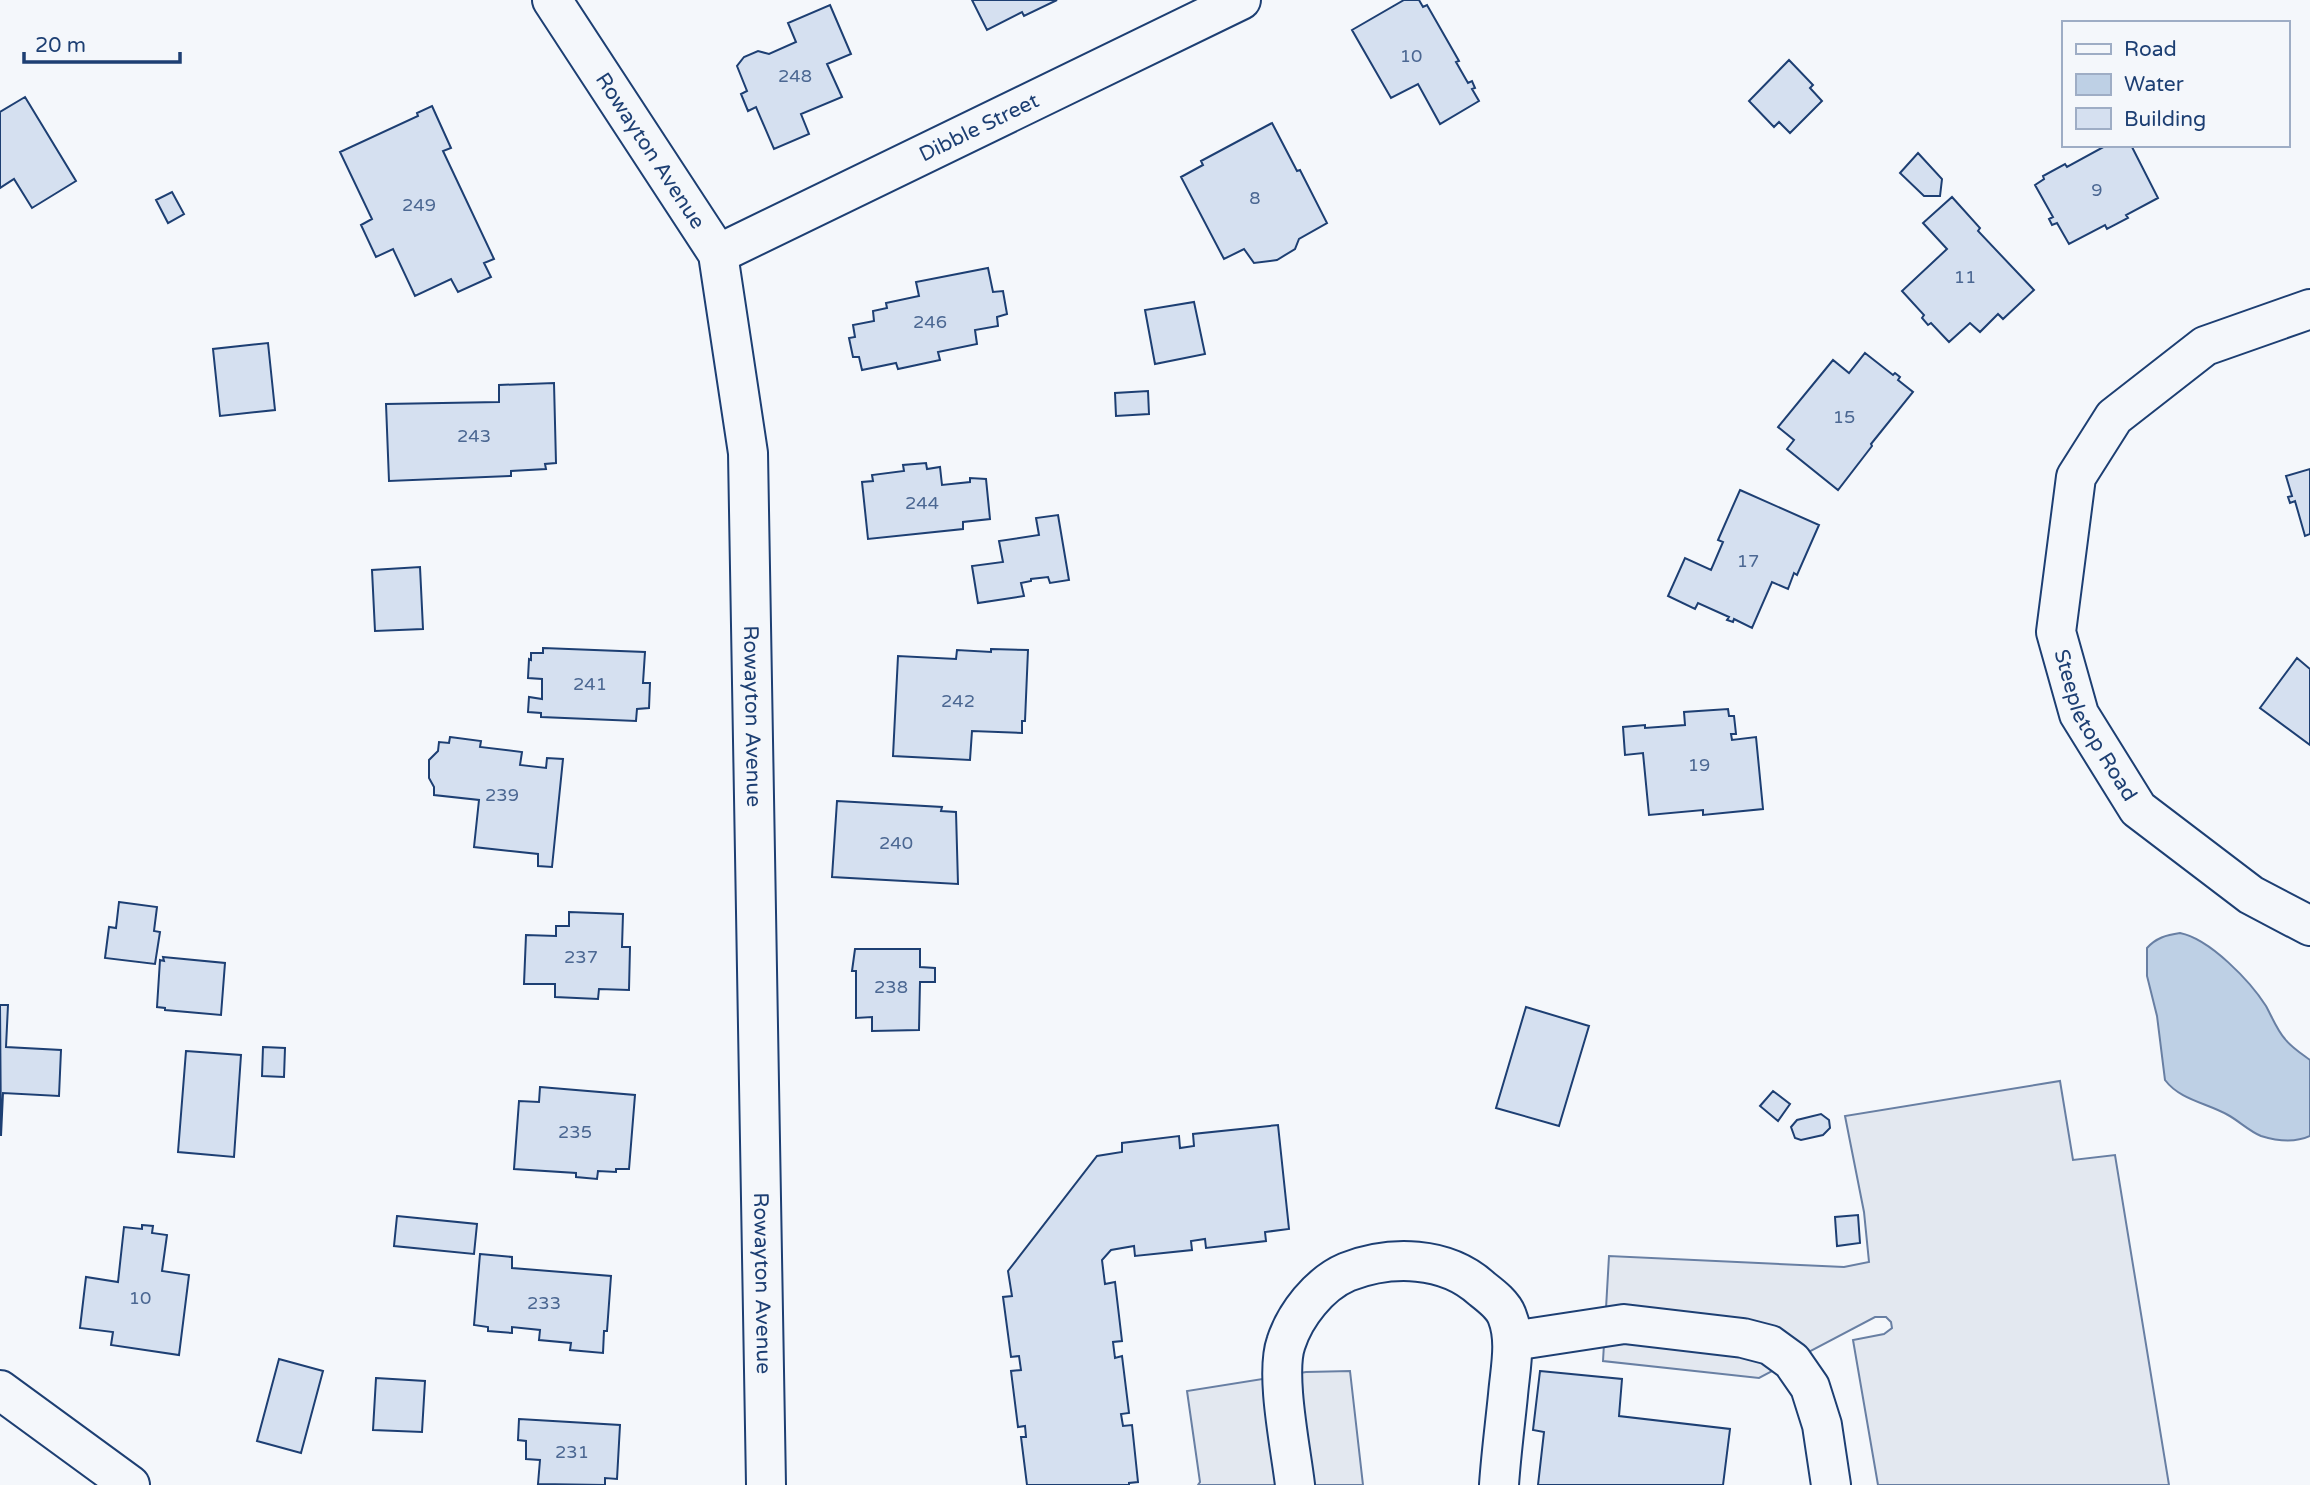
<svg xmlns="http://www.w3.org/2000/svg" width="2310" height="1485" font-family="'Varela Round',sans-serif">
  <rect width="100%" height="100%" fill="#f4f7fb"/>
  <path fill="#e3e8f0" stroke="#687fa3" stroke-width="2" d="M 2060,1081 L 2073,1160 L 2115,1155 L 2169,1485 L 1878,1485 L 1853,1340 L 1884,1334 L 1892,1328 L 1891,1322 L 1886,1317 L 1875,1317 L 1759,1378 L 1603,1361 L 1609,1256 L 1844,1267 L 1869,1262 L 1864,1212 L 1845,1116 Z
    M 1350,1371 L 1363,1485 L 1198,1485 L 1200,1482 L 1187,1391 L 1306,1372 Z"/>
  <path fill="#bed0e5" stroke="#687fa3" stroke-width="2" d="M 2180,933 C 2210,939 2250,981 2266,1006 C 2272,1017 2277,1030 2285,1039 C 2291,1047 2302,1054 2310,1060 L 2310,1136 C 2295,1143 2277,1141 2261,1136 C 2249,1131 2239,1121 2228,1115 C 2207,1103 2180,1100 2165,1080 L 2157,1016 L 2147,976 L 2147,948 C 2156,938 2166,935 2180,933 Z"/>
  <path fill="#d5e0f0" stroke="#1d3f73" stroke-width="2" d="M 972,0 L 1057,0 L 1024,16 L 1022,12 L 987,30 Z
    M 1404,0 L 1419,0 L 1423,7 L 1427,5 L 1459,61 L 1456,62 L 1468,83 L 1472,81 L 1475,88 L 1472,89 L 1479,101 L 1440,124 L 1418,84 L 1391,98 L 1352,30 Z
    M 830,5 L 851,54 L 827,64 L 842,97 L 801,114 L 809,134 L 774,149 L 756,107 L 748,111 L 741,94 L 747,91 L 737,66 L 744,57 L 758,51 L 769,54 L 796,42 L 788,23 Z
    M 1789,60 L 1813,85 L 1810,88 L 1822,101 L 1790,133 L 1779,122 L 1774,127 L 1749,101 Z
    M 25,97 L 76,181 L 32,208 L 14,179 L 0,188 L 0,112 Z
    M 432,106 L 451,148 L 443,151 L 494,259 L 484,263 L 491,277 L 458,292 L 451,279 L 415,296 L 393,249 L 376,257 L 361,225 L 372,219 L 340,152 L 418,116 L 417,113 Z
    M 1272,123 L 1297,171 L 1300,170 L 1327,223 L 1299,239 L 1295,249 L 1277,260 L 1254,263 L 1244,249 L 1224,259 L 1181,177 L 1203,165 L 1201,161 Z
    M 2107,145 L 2131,145 L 2158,198 L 2126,215 L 2128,218 L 2107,229 L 2105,225 L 2069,244 L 2057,223 L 2052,225 L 2049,219 L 2053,217 L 2035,185 L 2044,179 L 2043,176 L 2065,164 L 2067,167 Z
    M 1918,153 L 1942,179 L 1940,196 L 1924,196 L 1900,173 Z
    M 172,192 L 184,214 L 168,223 L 156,200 Z
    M 1952,197 L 1980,228 L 1978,231 L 2034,290 L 2003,319 L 1998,314 L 1980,332 L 1970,323 L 1949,342 L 1931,323 L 1928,325 L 1922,318 L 1924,315 L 1902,291 L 1947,249 L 1923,223 Z
    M 988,268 L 993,292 L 1003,291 L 1007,314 L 997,317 L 998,326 L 975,330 L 977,344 L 938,352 L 940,360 L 898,369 L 896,363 L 862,370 L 859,357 L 853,357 L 849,338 L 855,337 L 853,325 L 874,321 L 873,311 L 887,308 L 886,303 L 919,296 L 916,282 Z
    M 1194,302 L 1205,354 L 1155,364 L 1145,310 Z
    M 268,343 L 275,410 L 220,416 L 213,349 Z
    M 1865,353 L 1893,375 L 1895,373 L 1900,377 L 1898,380 L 1913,392 L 1871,444 L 1872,446 L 1838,490 L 1787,449 L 1794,440 L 1778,427 L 1833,360 L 1849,373 Z
    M 554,383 L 556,463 L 545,464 L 546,469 L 511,471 L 511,476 L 389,481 L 386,404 L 499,402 L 499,385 Z
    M 1148,391 L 1149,414 L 1116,416 L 1115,393 Z
    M 926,463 L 927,469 L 940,467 L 942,485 L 970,482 L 970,478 L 986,479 L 990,519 L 963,522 L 963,529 L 868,539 L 862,482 L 873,481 L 872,475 L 904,471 L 903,465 Z
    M 2310,469 L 2310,534 L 2305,536 L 2295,501 L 2290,503 L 2288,497 L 2292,496 L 2286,476 Z
    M 1740,490 L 1819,525 L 1797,575 L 1794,573 L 1788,589 L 1772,582 L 1752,628 L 1734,619 L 1733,622 L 1727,620 L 1729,617 L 1698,603 L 1695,609 L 1668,596 L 1685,558 L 1711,570 L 1723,542 L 1718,540 Z
    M 1058,515 L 1069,580 L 1050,583 L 1048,577 L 1031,579 L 1031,581 L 1021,583 L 1024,596 L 978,603 L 972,566 L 1003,562 L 999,541 L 1039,535 L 1036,518 Z
    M 420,567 L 423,629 L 375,631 L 372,570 Z
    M 543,648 L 645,652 L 643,683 L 650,683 L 649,708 L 637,709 L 636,721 L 541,717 L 541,713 L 528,712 L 529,697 L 542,699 L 542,679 L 528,678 L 529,659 L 531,660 L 531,653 L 543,653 Z
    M 991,649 L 1028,650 L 1025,721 L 1022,721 L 1022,733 L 972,731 L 970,760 L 893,756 L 898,656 L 956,659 L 957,650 L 991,652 Z
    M 2297,658 L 2310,669 L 2310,745 L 2260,708 Z
    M 1728,709 L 1729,716 L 1734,716 L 1736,734 L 1731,734 L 1732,740 L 1756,737 L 1763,809 L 1703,815 L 1703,810 L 1649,815 L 1643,753 L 1625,755 L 1623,727 L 1645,725 L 1645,728 L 1685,725 L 1684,712 Z
    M 450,737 L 481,741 L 480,747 L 522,752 L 520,765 L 546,768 L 547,758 L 563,759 L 552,867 L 538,866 L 538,854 L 474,847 L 479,800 L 434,795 L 434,787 L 429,778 L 429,760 L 438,751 L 439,742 L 449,743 Z
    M 837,801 L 942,807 L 941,811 L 956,812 L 958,884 L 832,877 Z
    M 119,902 L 157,907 L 154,931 L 160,932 L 155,964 L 105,958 L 109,927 L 116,928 Z
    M 569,912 L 623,914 L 622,947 L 630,947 L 629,990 L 599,989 L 598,999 L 555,997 L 555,984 L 524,984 L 526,935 L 556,936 L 556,926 L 569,926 Z
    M 855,949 L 920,949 L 920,967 L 935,968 L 935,982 L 920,982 L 919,1030 L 872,1031 L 872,1017 L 856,1018 L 856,971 L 852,971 Z
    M 163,957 L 225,963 L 221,1015 L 165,1010 L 165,1008 L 157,1007 L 160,960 L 164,961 Z
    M 0,1005 L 8,1005 L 6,1047 L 61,1050 L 59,1096 L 3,1093 L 1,1136 Z
    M 1526,1007 L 1589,1026 L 1559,1126 L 1496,1108 Z
    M 263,1047 L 285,1048 L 284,1077 L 262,1076 Z
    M 186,1051 L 241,1055 L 234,1157 L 178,1152 Z
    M 540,1087 L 635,1095 L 629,1169 L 616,1169 L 616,1172 L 598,1171 L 597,1179 L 576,1177 L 576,1173 L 514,1169 L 519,1101 L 539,1102 Z
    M 1773,1091 L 1790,1104 L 1778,1121 L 1760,1106 Z
    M 1821,1114 L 1829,1120 L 1830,1128 L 1823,1135 L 1801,1140 L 1795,1138 L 1791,1127 L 1797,1120 Z
    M 1278,1125 L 1289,1229 L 1265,1232 L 1266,1241 L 1206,1248 L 1205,1239 L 1191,1241 L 1192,1250 L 1135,1256 L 1134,1246 L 1111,1250 L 1102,1260 L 1105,1284 L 1115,1282 L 1122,1341 L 1113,1342 L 1115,1358 L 1122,1356 L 1129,1413 L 1121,1414 L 1123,1426 L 1132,1425 L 1138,1482 L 1129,1483 L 1129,1485 L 1027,1485 L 1021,1437 L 1026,1437 L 1025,1426 L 1018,1427 L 1011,1371 L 1021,1370 L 1019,1356 L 1011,1357 L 1003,1297 L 1012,1296 L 1008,1271 L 1097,1156 L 1122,1152 L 1122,1143 L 1179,1136 L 1180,1148 L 1194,1146 L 1193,1134 Z
    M 1858,1215 L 1860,1243 L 1837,1246 L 1835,1217 Z
    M 397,1216 L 477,1224 L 474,1254 L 394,1246 Z
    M 142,1225 L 153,1226 L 152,1233 L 167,1235 L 162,1271 L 189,1275 L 179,1355 L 111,1345 L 113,1332 L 80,1328 L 86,1277 L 118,1282 L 124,1227 L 142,1229 Z
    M 480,1254 L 512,1257 L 512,1268 L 611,1276 L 607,1331 L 604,1331 L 603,1353 L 570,1350 L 571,1343 L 539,1340 L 540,1330 L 512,1327 L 512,1333 L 488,1331 L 488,1327 L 474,1325 Z
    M 279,1359 L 323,1371 L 301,1453 L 257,1441 Z
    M 1540,1371 L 1622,1379 L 1619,1416 L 1730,1429 L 1723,1485 L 1538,1485 L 1544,1432 L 1533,1430 Z
    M 376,1378 L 425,1381 L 422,1432 L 373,1430 Z
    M 519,1419 L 620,1425 L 617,1479 L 605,1478 L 605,1485 L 538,1484 L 540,1460 L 526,1459 L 526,1441 L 518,1440 Z"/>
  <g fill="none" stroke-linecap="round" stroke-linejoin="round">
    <g stroke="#1d3f73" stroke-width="42">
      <g id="minor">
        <path id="s1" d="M 552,0 L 718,254 L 748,453 L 766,1485"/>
        <path id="s2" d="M 718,254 L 1241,0"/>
        <path id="s3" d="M 2310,309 L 2205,346 L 2114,417 L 2076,477 L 2056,632 L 2079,714 L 2138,809 L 2251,895 L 2310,926"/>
        <path d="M 1513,1341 L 1624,1324 L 1743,1338 L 1770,1345 L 1792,1361 L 1810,1387 L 1822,1425 L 1831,1485"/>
        <path d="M 1295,1485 C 1291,1450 1275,1374 1286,1343 C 1295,1315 1319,1284 1347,1272 C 1391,1255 1446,1256 1482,1289 C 1491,1296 1503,1305 1507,1316 C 1517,1341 1510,1370 1508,1395 C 1505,1425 1501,1455 1499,1485"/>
      </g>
    </g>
    <g stroke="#1d3f73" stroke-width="42">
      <path id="major" d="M 0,1390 L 130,1485"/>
    </g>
    <use href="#minor" stroke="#f4f7fb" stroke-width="38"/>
    <use href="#major" stroke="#f4f7fb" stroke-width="38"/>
  </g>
  <g text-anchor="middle" stroke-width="5" stroke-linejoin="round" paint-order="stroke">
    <g font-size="18" fill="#4b6792">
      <text x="1411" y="62">10</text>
      <text x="795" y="82">248</text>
      <text x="2097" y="196">9</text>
      <text x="1255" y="204">8</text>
      <text x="419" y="211">249</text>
      <text x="1965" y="283">11</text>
      <text x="930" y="328">246</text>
      <text x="1844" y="423">15</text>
      <text x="474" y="442">243</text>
      <text x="922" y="509">244</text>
      <text x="1748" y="567">17</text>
      <text x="590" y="690">241</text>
      <text x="958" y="707">242</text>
      <text x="1699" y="771">19</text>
      <text x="502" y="801">239</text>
      <text x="896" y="849">240</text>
      <text x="581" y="963">237</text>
      <text x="891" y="993">238</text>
      <text x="575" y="1138">235</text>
      <text x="140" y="1304">10</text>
      <text x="544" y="1309">233</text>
      <text x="572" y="1458">231</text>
    </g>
    <g font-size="21" fill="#1d3f73" stroke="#f4f7fb">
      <text dy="7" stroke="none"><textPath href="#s2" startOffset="290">Dibble Street</textPath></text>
      <text dy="7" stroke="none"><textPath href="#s1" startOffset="180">Rowayton Avenue</textPath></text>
      <text dy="7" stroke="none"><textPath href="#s1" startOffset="768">Rowayton Avenue</textPath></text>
      <text dy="7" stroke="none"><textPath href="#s3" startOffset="556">Steepletop Road</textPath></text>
      <text dy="7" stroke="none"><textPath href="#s1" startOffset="1335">Rowayton Avenue</textPath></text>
    </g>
  </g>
  <rect x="2062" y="21" width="228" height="126" fill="#f4f7fb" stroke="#9eadc5" stroke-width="2"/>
  <rect x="2076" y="44" width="35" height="10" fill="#f4f7fb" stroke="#9eadc5" stroke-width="2"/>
  <text x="2124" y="56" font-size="21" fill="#1d3f73">Road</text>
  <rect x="2076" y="74" width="35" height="21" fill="#bed0e5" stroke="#9eadc5" stroke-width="2"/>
  <text x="2124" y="91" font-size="21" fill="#1d3f73">Water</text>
  <rect x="2076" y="108" width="35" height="21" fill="#d5e0f0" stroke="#9eadc5" stroke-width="2"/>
  <text x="2124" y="126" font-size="21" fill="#1d3f73">Building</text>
  <path d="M24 52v10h156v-10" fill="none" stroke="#1d3f73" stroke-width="3.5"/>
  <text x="35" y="52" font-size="21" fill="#1d3f73" stroke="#f4f7fb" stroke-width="5" paint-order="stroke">20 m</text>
</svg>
